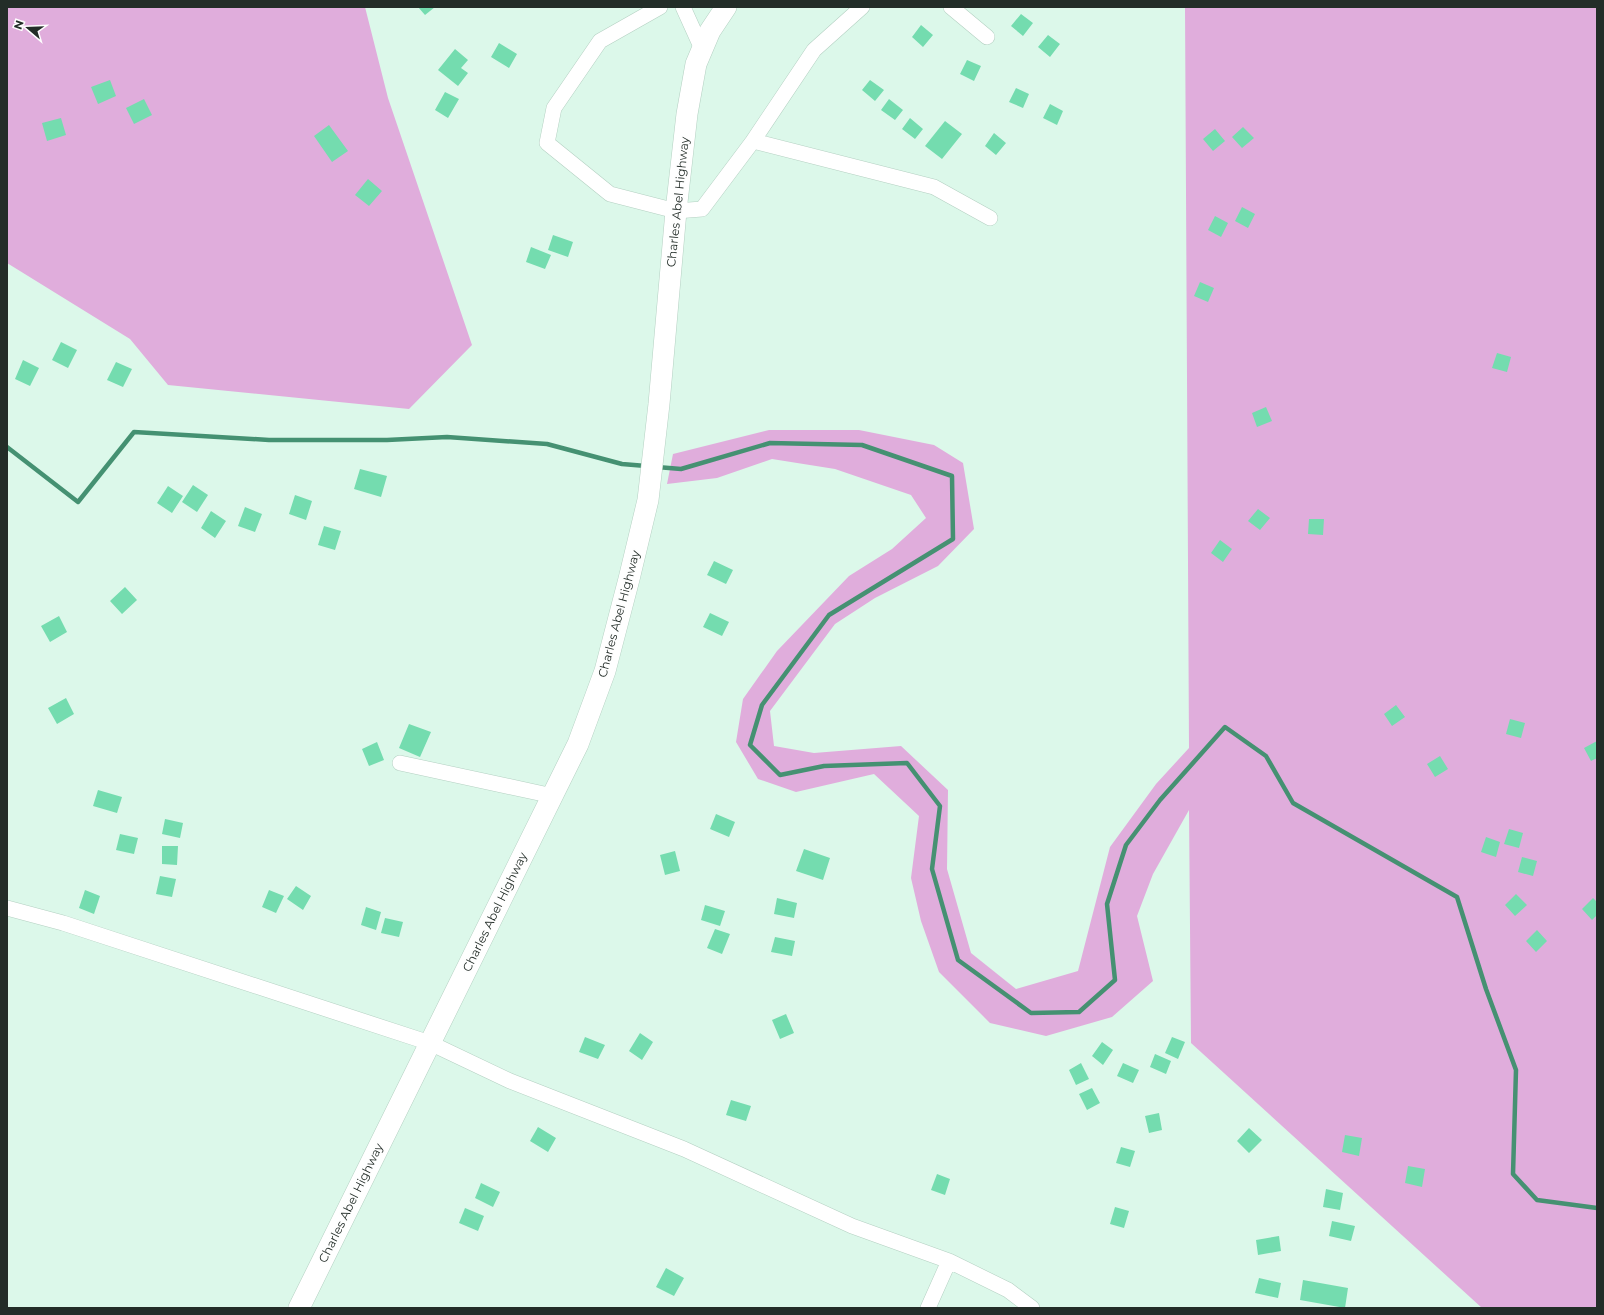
<svg xmlns="http://www.w3.org/2000/svg" width="1604" height="1315" font-family="Montserrat,sans-serif">
  <rect width="100%" height="100%" fill="#dcf8ea"/>
  <path fill="#e0addc" d="M 7,7 L 365,7 L 388,98 L 472,345 L 409,409 L 168,385 L 130,339 L 7,263 Z
    M 1185,7 L 1597,7 L 1597,1308 L 1482,1308 L 1191,1043 L 1189,810 L 1153,874 L 1137,916 L 1153,981 L 1112,1017 L 1046,1036 L 990,1023 L 939,972 L 921,921 L 911,878 L 919,816 L 874,774 L 796,792 L 758,779 L 736,742 L 743,699 L 777,651 L 849,576 L 892,549 L 926,518 L 911,495 L 835,469 L 772,459 L 717,478 L 667,484 L 673,454 L 769,430 L 859,430 L 934,445 L 963,463 L 974,529 L 938,566 L 875,598 L 835,624 L 770,711 L 774,746 L 814,753 L 901,746 L 948,790 L 947,869 L 971,953 L 1016,989 L 1078,971 L 1110,847 L 1156,784 L 1189,748 Z"/>
  <g fill="none" stroke-linecap="round" stroke-linejoin="round">
    <path stroke="#459172" stroke-width="4.5" d="M 7,447 L 78,502 L 134,432 L 269,440 L 387,440 L 447,437 L 547,444 L 622,464 L 646,466
      M 657,467 L 681,469 L 770,443 L 862,445 L 952,476 L 953,539 L 829,615 L 762,705 L 750,745 L 780,775 L 824,766 L 907,763 L 940,806 L 932,869 L 958,960 L 1031,1013 L 1079,1012 L 1115,980 L 1107,904 L 1126,845 L 1160,800 L 1225,727 L 1266,756 L 1293,803 L 1457,897 L 1486,989 L 1516,1070 L 1513,1174 L 1537,1200 L 1597,1208"/>
  </g>
  <path fill="#74dcaf" d="M 418,7 L 435,7 L 425,15 Z
    M 1021,14 L 1033,23 L 1023,36 L 1011,26 Z
    M 921,25 L 933,35 L 923,47 L 912,37 Z
    M 1048,35 L 1060,44 L 1050,57 L 1038,47 Z
    M 499,43 L 517,54 L 509,68 L 491,57 Z
    M 455,49 L 468,60 L 461,68 L 468,73 L 458,86 L 438,70 Z
    M 967,60 L 981,66 L 974,81 L 960,74 Z
    M 110,80 L 116,96 L 98,104 L 91,87 Z
    M 870,80 L 884,90 L 875,101 L 862,90 Z
    M 1016,88 L 1029,94 L 1023,108 L 1009,102 Z
    M 445,92 L 459,99 L 448,118 L 435,110 Z
    M 144,99 L 152,115 L 134,124 L 126,108 Z
    M 889,99 L 903,110 L 895,120 L 881,110 Z
    M 1050,104 L 1063,111 L 1057,125 L 1043,118 Z
    M 61,118 L 66,135 L 47,141 L 42,123 Z
    M 910,118 L 923,129 L 915,139 L 902,129 Z
    M 945,121 L 962,134 L 942,159 L 925,146 Z
    M 329,125 L 348,151 L 332,162 L 314,136 Z
    M 1243,127 L 1254,138 L 1242,148 L 1232,137 Z
    M 1215,129 L 1225,141 L 1213,151 L 1203,139 Z
    M 994,133 L 1006,143 L 996,155 L 985,146 Z
    M 368,179 L 382,191 L 369,206 L 355,195 Z
    M 1242,207 L 1255,214 L 1248,228 L 1235,221 Z
    M 1215,216 L 1228,223 L 1221,237 L 1208,230 Z
    M 553,235 L 573,242 L 568,257 L 548,250 Z
    M 531,247 L 551,255 L 545,269 L 526,262 Z
    M 1200,282 L 1214,288 L 1208,302 L 1194,296 Z
    M 61,342 L 77,350 L 68,368 L 52,360 Z
    M 1497,353 L 1511,357 L 1507,372 L 1492,368 Z
    M 23,360 L 39,368 L 30,386 L 15,379 Z
    M 116,362 L 132,369 L 123,387 L 107,380 Z
    M 1266,407 L 1272,421 L 1257,427 L 1252,413 Z
    M 360,469 L 387,476 L 381,497 L 354,489 Z
    M 193,485 L 208,495 L 197,512 L 182,502 Z
    M 168,486 L 183,496 L 172,513 L 157,503 Z
    M 295,495 L 312,501 L 306,520 L 289,514 Z
    M 245,507 L 262,514 L 255,532 L 238,526 Z
    M 1258,509 L 1270,518 L 1260,530 L 1248,521 Z
    M 211,511 L 226,521 L 215,538 L 201,528 Z
    M 1309,519 L 1324,519 L 1323,535 L 1308,534 Z
    M 324,526 L 341,531 L 335,550 L 318,545 Z
    M 1220,540 L 1232,549 L 1223,562 L 1211,553 Z
    M 714,561 L 733,570 L 726,584 L 707,575 Z
    M 125,587 L 137,600 L 122,614 L 110,601 Z
    M 710,613 L 729,622 L 722,636 L 703,627 Z
    M 59,616 L 67,632 L 50,642 L 41,626 Z
    M 66,698 L 74,714 L 57,724 L 48,708 Z
    M 1396,705 L 1405,717 L 1392,726 L 1384,714 Z
    M 1510,719 L 1525,723 L 1521,738 L 1506,734 Z
    M 409,724 L 431,732 L 420,757 L 399,748 Z
    M 1597,741 L 1597,758 L 1591,761 L 1584,748 Z
    M 377,742 L 384,760 L 369,766 L 362,749 Z
    M 1440,756 L 1448,769 L 1435,777 L 1427,764 Z
    M 98,790 L 122,797 L 117,813 L 93,806 Z
    M 716,814 L 735,822 L 729,837 L 710,829 Z
    M 165,819 L 183,823 L 180,838 L 162,834 Z
    M 1509,829 L 1523,833 L 1519,848 L 1504,844 Z
    M 120,834 L 138,838 L 134,854 L 116,850 Z
    M 1486,837 L 1500,842 L 1496,857 L 1481,852 Z
    M 162,846 L 178,846 L 177,865 L 162,864 Z
    M 804,849 L 830,858 L 823,880 L 796,871 Z
    M 675,851 L 680,871 L 665,875 L 660,855 Z
    M 1522,857 L 1537,861 L 1533,876 L 1518,872 Z
    M 160,876 L 176,879 L 172,897 L 156,894 Z
    M 296,886 L 311,896 L 303,910 L 287,899 Z
    M 85,890 L 100,896 L 94,914 L 79,908 Z
    M 269,890 L 284,896 L 276,913 L 262,907 Z
    M 1516,894 L 1527,905 L 1515,916 L 1505,905 Z
    M 777,898 L 797,903 L 794,918 L 774,914 Z
    M 1593,898 L 1597,902 L 1597,915 L 1592,920 L 1582,909 Z
    M 705,905 L 725,911 L 720,926 L 701,920 Z
    M 366,907 L 381,912 L 376,930 L 361,925 Z
    M 385,918 L 403,922 L 399,937 L 381,933 Z
    M 715,929 L 730,934 L 722,954 L 707,948 Z
    M 1537,930 L 1547,941 L 1536,952 L 1526,941 Z
    M 775,937 L 795,941 L 792,956 L 771,952 Z
    M 786,1014 L 794,1033 L 780,1039 L 772,1020 Z
    M 640,1033 L 653,1042 L 642,1060 L 629,1051 Z
    M 585,1037 L 605,1045 L 598,1059 L 579,1052 Z
    M 1172,1037 L 1185,1042 L 1178,1059 L 1165,1053 Z
    M 1102,1042 L 1113,1050 L 1103,1065 L 1092,1056 Z
    M 1155,1054 L 1171,1061 L 1166,1074 L 1150,1067 Z
    M 1081,1063 L 1089,1079 L 1076,1085 L 1069,1070 Z
    M 1123,1063 L 1139,1070 L 1133,1083 L 1117,1076 Z
    M 1092,1088 L 1100,1103 L 1087,1110 L 1079,1094 Z
    M 731,1100 L 751,1106 L 746,1121 L 726,1115 Z
    M 1159,1113 L 1162,1130 L 1149,1133 L 1145,1116 Z
    M 538,1127 L 556,1138 L 548,1152 L 530,1141 Z
    M 1249,1128 L 1262,1140 L 1249,1153 L 1237,1141 Z
    M 1345,1135 L 1362,1138 L 1359,1156 L 1342,1152 Z
    M 1121,1147 L 1135,1151 L 1130,1167 L 1116,1163 Z
    M 1408,1166 L 1425,1169 L 1422,1187 L 1405,1183 Z
    M 937,1174 L 950,1179 L 945,1195 L 931,1190 Z
    M 481,1183 L 500,1192 L 493,1207 L 475,1198 Z
    M 1326,1189 L 1343,1193 L 1340,1210 L 1323,1207 Z
    M 1115,1207 L 1129,1211 L 1124,1228 L 1110,1224 Z
    M 465,1208 L 484,1216 L 478,1231 L 459,1223 Z
    M 1332,1221 L 1355,1226 L 1351,1241 L 1329,1236 Z
    M 1279,1236 L 1281,1251 L 1258,1255 L 1256,1240 Z
    M 666,1268 L 684,1278 L 674,1296 L 656,1287 Z
    M 1259,1278 L 1281,1283 L 1278,1298 L 1255,1293 Z
    M 1303,1280 L 1348,1288 L 1345,1308 L 1300,1300 Z"/>
  <g fill="none" stroke-linecap="round" stroke-linejoin="round">
    <g stroke="#b4d0c2" stroke-width="16">
      <path id="street" d="M 660,7 L 600,41 L 554,108 L 547,143 L 610,194 L 676,211 L 702,209 L 753,141 L 934,187 L 990,218
        M 683,7 L 702,49
        M 951,7 L 987,37
        M 753,141 L 814,50 L 862,7
        M 400,763 L 553,796
        M 7,908 L 63,923 L 430,1043 L 510,1081 L 684,1149 L 852,1226 L 949,1261 L 1008,1290 L 1032,1308
        M 928,1308 L 949,1261"/>
    </g>
    <g stroke="#b4d0c2" stroke-width="22">
      <path id="secondary" d="M 299,1308 L 578,744 L 605,671 L 629,579 L 648,500 L 659,404 L 676,211 L 687,114 L 696,64 L 710,31 L 726,7"/>
    </g>
    <use href="#street" stroke="#fff" stroke-width="15"/>
    <use href="#secondary" stroke="#fff" stroke-width="21"/>
  </g>
  <g text-anchor="middle" stroke-width="4" stroke-linejoin="round" paint-order="stroke">
    <g font-size="12" fill="#232d28" stroke="#fefefe">
      <text transform="translate(678 202) rotate(-84)" y="4">Charles Abel Highway</text>
      <text transform="translate(619 614) rotate(-75)" y="4">Charles Abel Highway</text>
      <text transform="translate(495 912) rotate(-64)" y="4">Charles Abel Highway</text>
      <text transform="translate(351 1203) rotate(-64)" y="4">Charles Abel Highway</text>
    </g>
  </g>
  <rect width="1604" height="1315" fill="none" stroke="#232d28" stroke-width="16"/>
  <g transform="translate(28 28) rotate(289)" stroke="#fefefe" stroke-width="3" paint-order="stroke">
  <path d="M0-3L7 15L0 10L-7 15Z" fill="#232d28"/>
  <text y="-6" font-size="11" font-weight="bold" text-anchor="middle" fill="#232d28">N</text>
  </g>
</svg>
